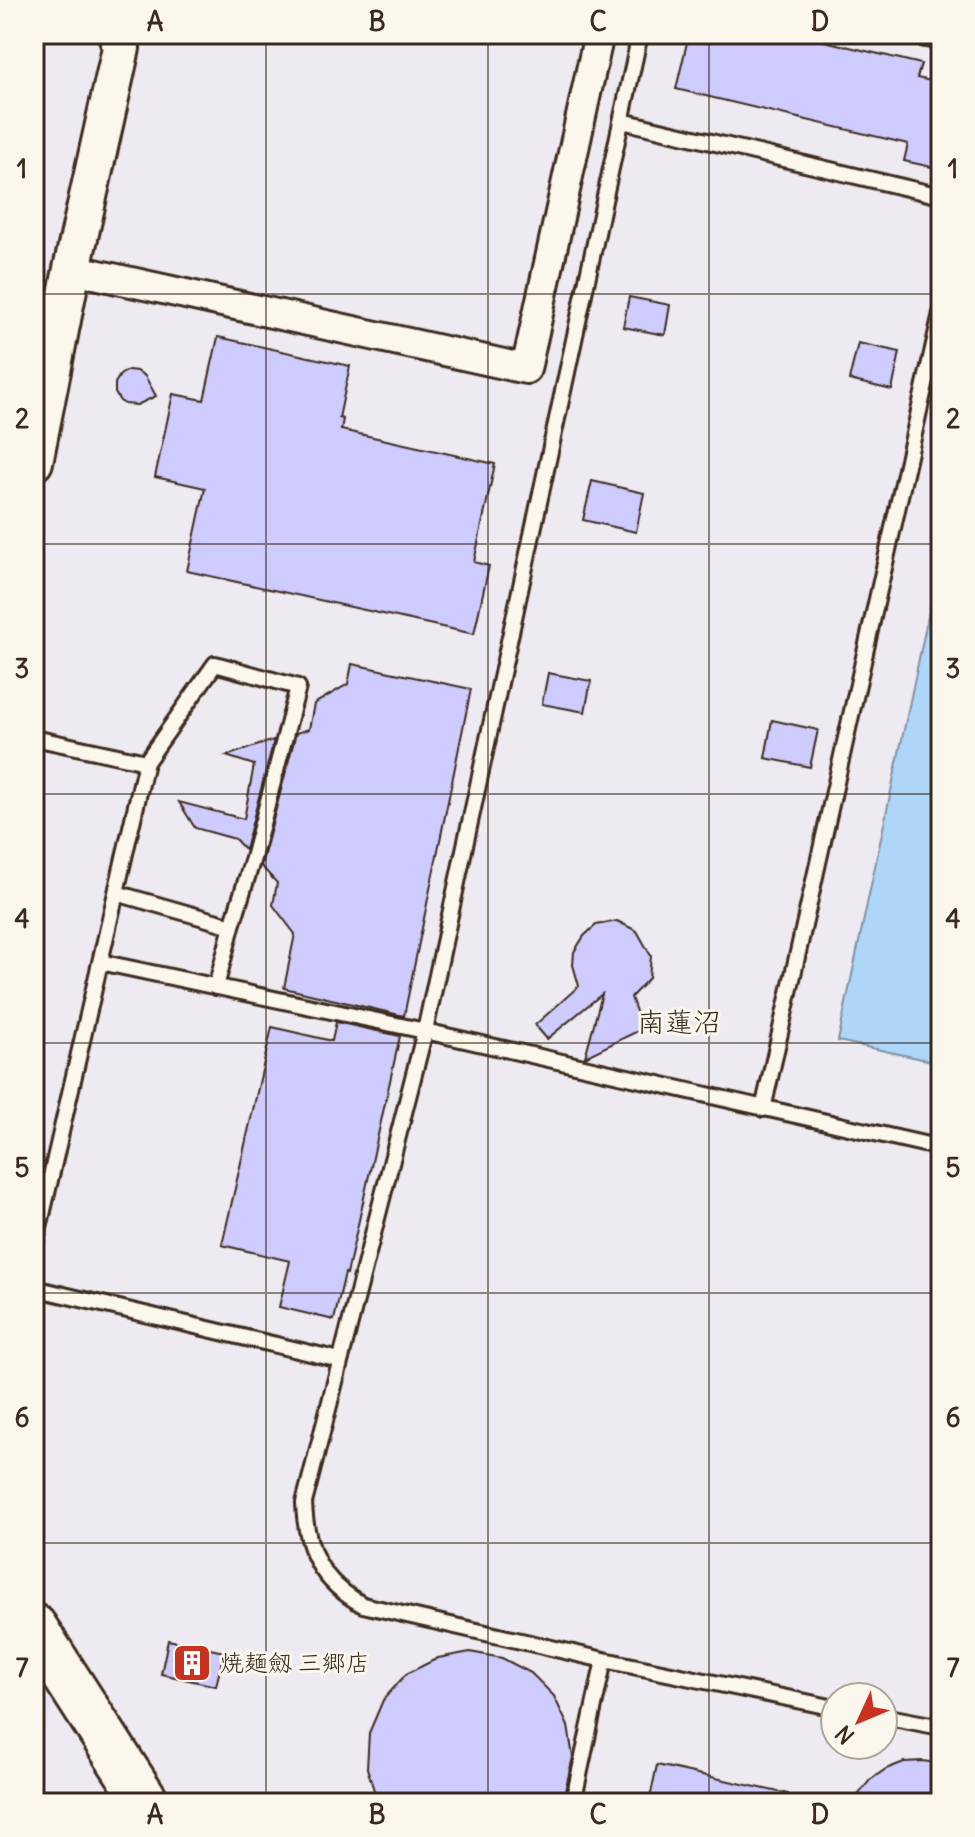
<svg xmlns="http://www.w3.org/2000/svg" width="975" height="1837" font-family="Delius,'Klee One',sans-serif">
  <rect width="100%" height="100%" fill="#eeeaf1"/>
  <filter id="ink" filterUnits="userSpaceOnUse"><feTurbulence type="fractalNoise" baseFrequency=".0125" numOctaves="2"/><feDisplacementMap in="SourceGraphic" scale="16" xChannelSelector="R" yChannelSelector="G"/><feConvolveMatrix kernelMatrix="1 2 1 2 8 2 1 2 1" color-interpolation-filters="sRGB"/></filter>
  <g filter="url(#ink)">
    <path fill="#e4e1f5" d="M 34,1677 L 52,1705 L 44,1732 L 34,1749 Z"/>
    <path fill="#aed6f9" stroke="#8091a1" stroke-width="2" d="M 941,555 L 941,1063 L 838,1041 Z"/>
    <path fill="#cecbfe" stroke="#3b2a1e" stroke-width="2" d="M 689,34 L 795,34 L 921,64 L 917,78 L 941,83 L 941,169 L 904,161 L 908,144 L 676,89 Z
      M 629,297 L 670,305 L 665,335 L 623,327 Z
      M 218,337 L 350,366 L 339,418 L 343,419 L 341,430 L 495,464 L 474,562 L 489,566 L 474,634 L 187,571 L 205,488 L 155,477 L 173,394 L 204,400 Z
      M 858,343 L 900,352 L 892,390 L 849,380 Z
      M 128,370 L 137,371 L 145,376 L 156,396 L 137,405 L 125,404 L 120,401 L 115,393 L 115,383 L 120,375 Z
      M 592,481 L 644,493 L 636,532 L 583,520 Z
      M 352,664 L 471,689 L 404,1016 L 284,988 L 295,934 L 273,905 L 277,883 L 261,866 L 296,733 L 309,729 L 314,704 L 348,684 Z
      M 548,673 L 591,681 L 585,712 L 542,704 Z
      M 772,720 L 818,730 L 810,767 L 765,758 Z
      M 274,740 L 245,850 L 235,839 L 195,828 L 179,802 L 244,819 L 254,765 L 226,756 Z
      M 617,921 L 637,931 L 651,956 L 649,978 L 631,997 L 642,1029 L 585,1057 L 602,994 L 547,1039 L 535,1025 L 579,986 L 573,965 L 574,952 L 584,936 L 596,925 Z
      M 336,1022 L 400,1036 L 347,1274 L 345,1273 L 334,1320 L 279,1307 L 290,1261 L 222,1245 L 272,1027 L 332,1041 Z
      M 168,1640 L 224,1652 L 216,1686 L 161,1674 Z
      M 470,1652 L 502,1658 L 531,1673 L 554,1696 L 568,1726 L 573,1757 L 564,1795 L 560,1803 L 378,1803 L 367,1768 L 369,1733 L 383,1700 L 406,1674 L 438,1658 Z
      M 923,1761 L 941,1764 L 941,1803 L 852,1803 L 870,1780 L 886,1769 L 904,1762 Z
      M 657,1765 L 788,1794 L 787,1803 L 649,1803 Z"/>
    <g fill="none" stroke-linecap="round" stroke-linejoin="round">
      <g stroke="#3b2a1e" stroke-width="20">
        <path id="service" d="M 640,34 L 425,1031 L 304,1503 C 306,1550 320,1581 363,1605 L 604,1660 L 835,1708
          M 900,34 L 941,42
          M 622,121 L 941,196
          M 34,738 L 146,762
          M 100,962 L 425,1031 L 941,1148
          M 216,987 L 232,926
          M 763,1109 L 941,313
          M 34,1250 L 146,762 L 215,664 L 298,687 L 253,858 L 232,926 L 116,893
          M 34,1288 L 340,1360
          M 883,1716 L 941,1727
          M 573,1803 L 604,1660"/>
      </g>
      <g stroke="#3b2a1e" stroke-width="34">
        <path id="minor" d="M 72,269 L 526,369 L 599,34"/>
      </g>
      <g stroke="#3b2a1e" stroke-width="42">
        <path id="tertiary" d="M 34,462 L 72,269 L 121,48 L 117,34"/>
      </g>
      <g stroke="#3b2a1e" stroke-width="50">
        <path id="primary" d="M 34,1627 L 147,1803"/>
      </g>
      <use href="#service" stroke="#fbf7ec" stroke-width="14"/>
      <use href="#minor" stroke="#fbf7ec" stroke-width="28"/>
      <use href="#tertiary" stroke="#fbf7ec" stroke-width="36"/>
      <use href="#primary" stroke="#fbf7ec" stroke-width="44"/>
    </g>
  </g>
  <path fill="none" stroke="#3b2a1e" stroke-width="2" stroke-opacity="0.55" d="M 266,34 L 266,1803M 488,34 L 488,1803M 709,34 L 709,1803M 34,294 L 941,294M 34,544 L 941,544M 34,794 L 941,794M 34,1043 L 941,1043M 34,1293 L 941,1293M 34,1543 L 941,1543"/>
  <defs>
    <g id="building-square" transform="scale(2)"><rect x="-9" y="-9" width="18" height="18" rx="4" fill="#c8321e" stroke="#fbf7ec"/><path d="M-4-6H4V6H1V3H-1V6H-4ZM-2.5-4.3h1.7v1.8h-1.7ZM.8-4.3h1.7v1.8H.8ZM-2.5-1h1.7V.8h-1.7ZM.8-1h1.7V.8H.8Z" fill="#fff"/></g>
  </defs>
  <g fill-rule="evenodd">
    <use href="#building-square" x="192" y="1663"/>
  </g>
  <g text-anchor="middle" stroke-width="6" stroke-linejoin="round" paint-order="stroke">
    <g font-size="24" fill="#3b2a1e" stroke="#fbf7ec" text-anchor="start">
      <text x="220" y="1671">焼麺劔 三郷店</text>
    </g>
    <g font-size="28" fill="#3b2a1e" stroke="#fbf7ec">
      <text x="679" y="1032">南蓮沼</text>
    </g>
  </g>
  <rect width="975" height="1837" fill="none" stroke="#fbf7ec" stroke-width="88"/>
  <g transform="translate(859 1721) rotate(226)"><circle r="38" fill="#fbf7ec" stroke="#aea59a" stroke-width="2"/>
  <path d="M0-6L14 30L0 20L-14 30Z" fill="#c8321e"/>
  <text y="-12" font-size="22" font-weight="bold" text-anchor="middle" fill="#3b2a1e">N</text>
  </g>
  <rect x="44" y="44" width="887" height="1749" fill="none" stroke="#3b2a1e" stroke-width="3"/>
  <g font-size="26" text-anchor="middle" font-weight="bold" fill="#3b2a1e">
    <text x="155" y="31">A</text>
    <text x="377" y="31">B</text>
    <text x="598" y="31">C</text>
    <text x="820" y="31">D</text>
    <text x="22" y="178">1</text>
    <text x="953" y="178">1</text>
    <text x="22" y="428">2</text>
    <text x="953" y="428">2</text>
    <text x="22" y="678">3</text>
    <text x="953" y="678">3</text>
    <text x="22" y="928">4</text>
    <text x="953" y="928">4</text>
    <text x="22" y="1177">5</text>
    <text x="953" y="1177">5</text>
    <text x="22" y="1427">6</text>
    <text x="953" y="1427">6</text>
    <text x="22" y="1677">7</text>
    <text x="953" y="1677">7</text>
    <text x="155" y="1824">A</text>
    <text x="377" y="1824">B</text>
    <text x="598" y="1824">C</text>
    <text x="820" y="1824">D</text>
  </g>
</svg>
